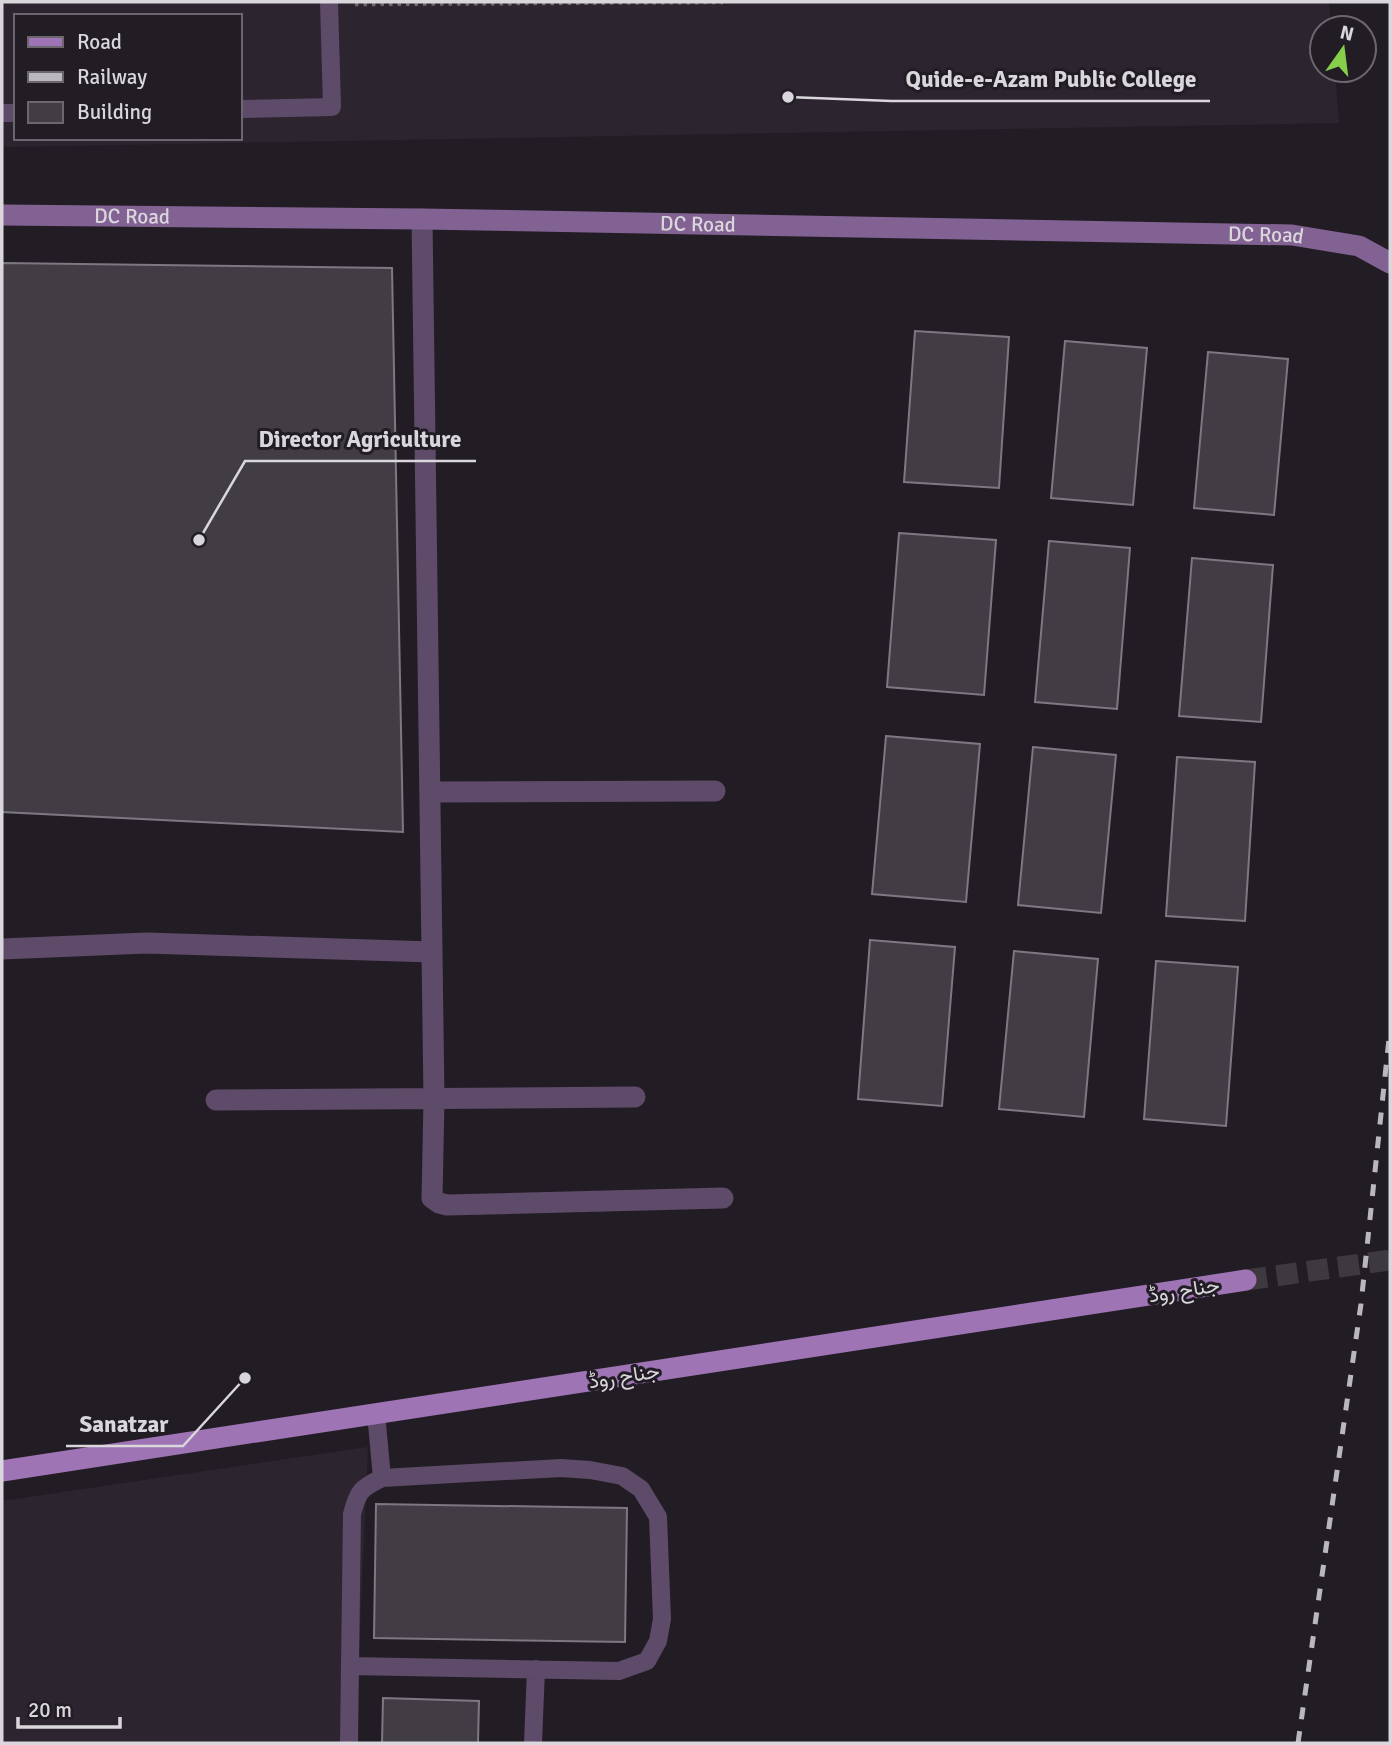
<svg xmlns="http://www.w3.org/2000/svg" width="1392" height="1745" font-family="Signika,Vazirmatn,sans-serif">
  <rect width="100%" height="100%" fill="#221d24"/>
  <path fill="#2c2530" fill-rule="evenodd" d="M 2,2 L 1329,2 L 1331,28 L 1322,28 L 1322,70 L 1335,70 L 1339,123 L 2,147 ZM 16,16 L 240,16 L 240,138 L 16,138 Z
    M 368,1447 L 355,1743 L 2,1743 L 2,1501 Z"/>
  <path fill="#423d45" stroke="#7d7881" stroke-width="2" d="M 2,263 L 392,268 L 403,832 L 2,812 Z
    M 915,331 L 1009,337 L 999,488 L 904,482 Z
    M 1065,341 L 1147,348 L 1133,505 L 1051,498 Z
    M 1208,352 L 1288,359 L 1274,515 L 1194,508 Z
    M 899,533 L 996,540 L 984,695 L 887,687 Z
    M 1049,541 L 1130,548 L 1117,709 L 1035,702 Z
    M 1192,558 L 1273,565 L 1261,722 L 1179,716 Z
    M 886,736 L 980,744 L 966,902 L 872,894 Z
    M 1033,747 L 1116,755 L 1101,913 L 1018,905 Z
    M 1177,757 L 1255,762 L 1245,921 L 1166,916 Z
    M 870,940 L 955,947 L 942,1106 L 858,1099 Z
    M 1014,951 L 1098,959 L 1084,1117 L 999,1109 Z
    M 1156,961 L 1238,967 L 1226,1126 L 1144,1119 Z
    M 376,1504 L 627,1508 L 625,1642 L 374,1638 Z
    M 383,1698 L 479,1701 L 478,1743 L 382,1743 Z"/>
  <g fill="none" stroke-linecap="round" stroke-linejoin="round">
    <path stroke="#3e3940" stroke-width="21" stroke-dasharray="21 10" stroke-linecap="butt" d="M 1246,1280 L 1390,1260"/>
    <path stroke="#6c686e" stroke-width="4.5" stroke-dasharray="3.5 5" stroke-linecap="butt" d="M 355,4 L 723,2"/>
    <path stroke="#5e4a69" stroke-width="18" d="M 240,109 L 332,107 L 329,2
      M 2,113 L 16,113
      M 376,1413 L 382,1478
      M 349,1743 L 352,1514 C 358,1491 361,1488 382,1478 L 561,1468 L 590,1470 L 622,1476 L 641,1489 L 658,1517 L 662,1619 L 658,1641 L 647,1661 L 619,1671 L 350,1666
      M 533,1743 L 536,1669"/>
    <path stroke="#5e4a69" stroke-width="21" d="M 422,219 L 434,1100 L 432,1198 L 439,1203 L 447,1205 L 723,1198
      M 430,792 L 715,791
      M 2,949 L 147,943 L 432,952
      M 216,1100 L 635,1097"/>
    <path stroke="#826293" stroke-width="21" id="s1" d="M 2,215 L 422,219 L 1292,235 L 1359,246 L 1390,263"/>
    <path stroke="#9e74b4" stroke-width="21" d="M 2,1471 L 1246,1280"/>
    <path stroke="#bbb8bd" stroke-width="5" stroke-dasharray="12 12" stroke-linecap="butt" d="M 1298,1743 L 1361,1304 L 1390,1029"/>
  </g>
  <g text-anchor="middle" stroke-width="6" stroke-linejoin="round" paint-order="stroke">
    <g font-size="21" fill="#dad7dc" stroke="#221d24">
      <text dy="7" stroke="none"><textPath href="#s1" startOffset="130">DC Road</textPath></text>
      <text dy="7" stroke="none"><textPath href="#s1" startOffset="696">DC Road</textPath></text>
      <text dy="7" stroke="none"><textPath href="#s1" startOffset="1264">DC Road</textPath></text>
      <text transform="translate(1184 1290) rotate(-9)" y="7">جناح روڈ</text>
      <text transform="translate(624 1376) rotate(-9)" y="7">جناح روڈ</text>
    </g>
  </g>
  <path fill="none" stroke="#dad7dc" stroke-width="2.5" d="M788 97L891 101H1210M199 540L245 461H476M245 1378L183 1446H66"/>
  <g fill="#dad7dc" stroke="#221d24" stroke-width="2.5">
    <circle cx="788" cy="97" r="7"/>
    <circle cx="199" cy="540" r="7"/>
    <circle cx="245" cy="1378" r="7"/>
  </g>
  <g font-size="23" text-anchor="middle" font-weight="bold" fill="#dad7dc" stroke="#221d24" stroke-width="6" stroke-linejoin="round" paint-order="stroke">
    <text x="1051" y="87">Quide-e-Azam Public College</text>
    <text x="360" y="447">Director Agriculture</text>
    <text x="124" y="1432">Sanatzar</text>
  </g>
  <rect width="1392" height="1745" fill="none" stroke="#dad7dc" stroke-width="7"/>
  <rect x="14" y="14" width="228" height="126" fill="#221d24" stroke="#6c676e" stroke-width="2"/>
  <rect x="28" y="37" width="35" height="10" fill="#9e74b4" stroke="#6c676e" stroke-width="2"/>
  <text x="77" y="49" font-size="21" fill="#dad7dc">Road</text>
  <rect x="28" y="72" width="35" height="10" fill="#bbb8bd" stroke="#6c676e" stroke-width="2"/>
  <text x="77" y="84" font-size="21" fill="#dad7dc">Railway</text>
  <rect x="28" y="102" width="35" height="21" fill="#423d45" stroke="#6c676e" stroke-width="2"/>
  <text x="77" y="119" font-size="21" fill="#dad7dc">Building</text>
  <g transform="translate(1343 49) rotate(14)"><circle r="33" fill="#221d24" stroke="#6c676e" stroke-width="2"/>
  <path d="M0-5L12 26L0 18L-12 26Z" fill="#87cf4b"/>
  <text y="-10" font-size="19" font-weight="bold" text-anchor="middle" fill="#dad7dc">N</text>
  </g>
  <path d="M18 1717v10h102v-10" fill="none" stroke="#dad7dc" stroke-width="3.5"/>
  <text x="28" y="1717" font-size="21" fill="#dad7dc" stroke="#221d24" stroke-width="5" paint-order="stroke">20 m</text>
</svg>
